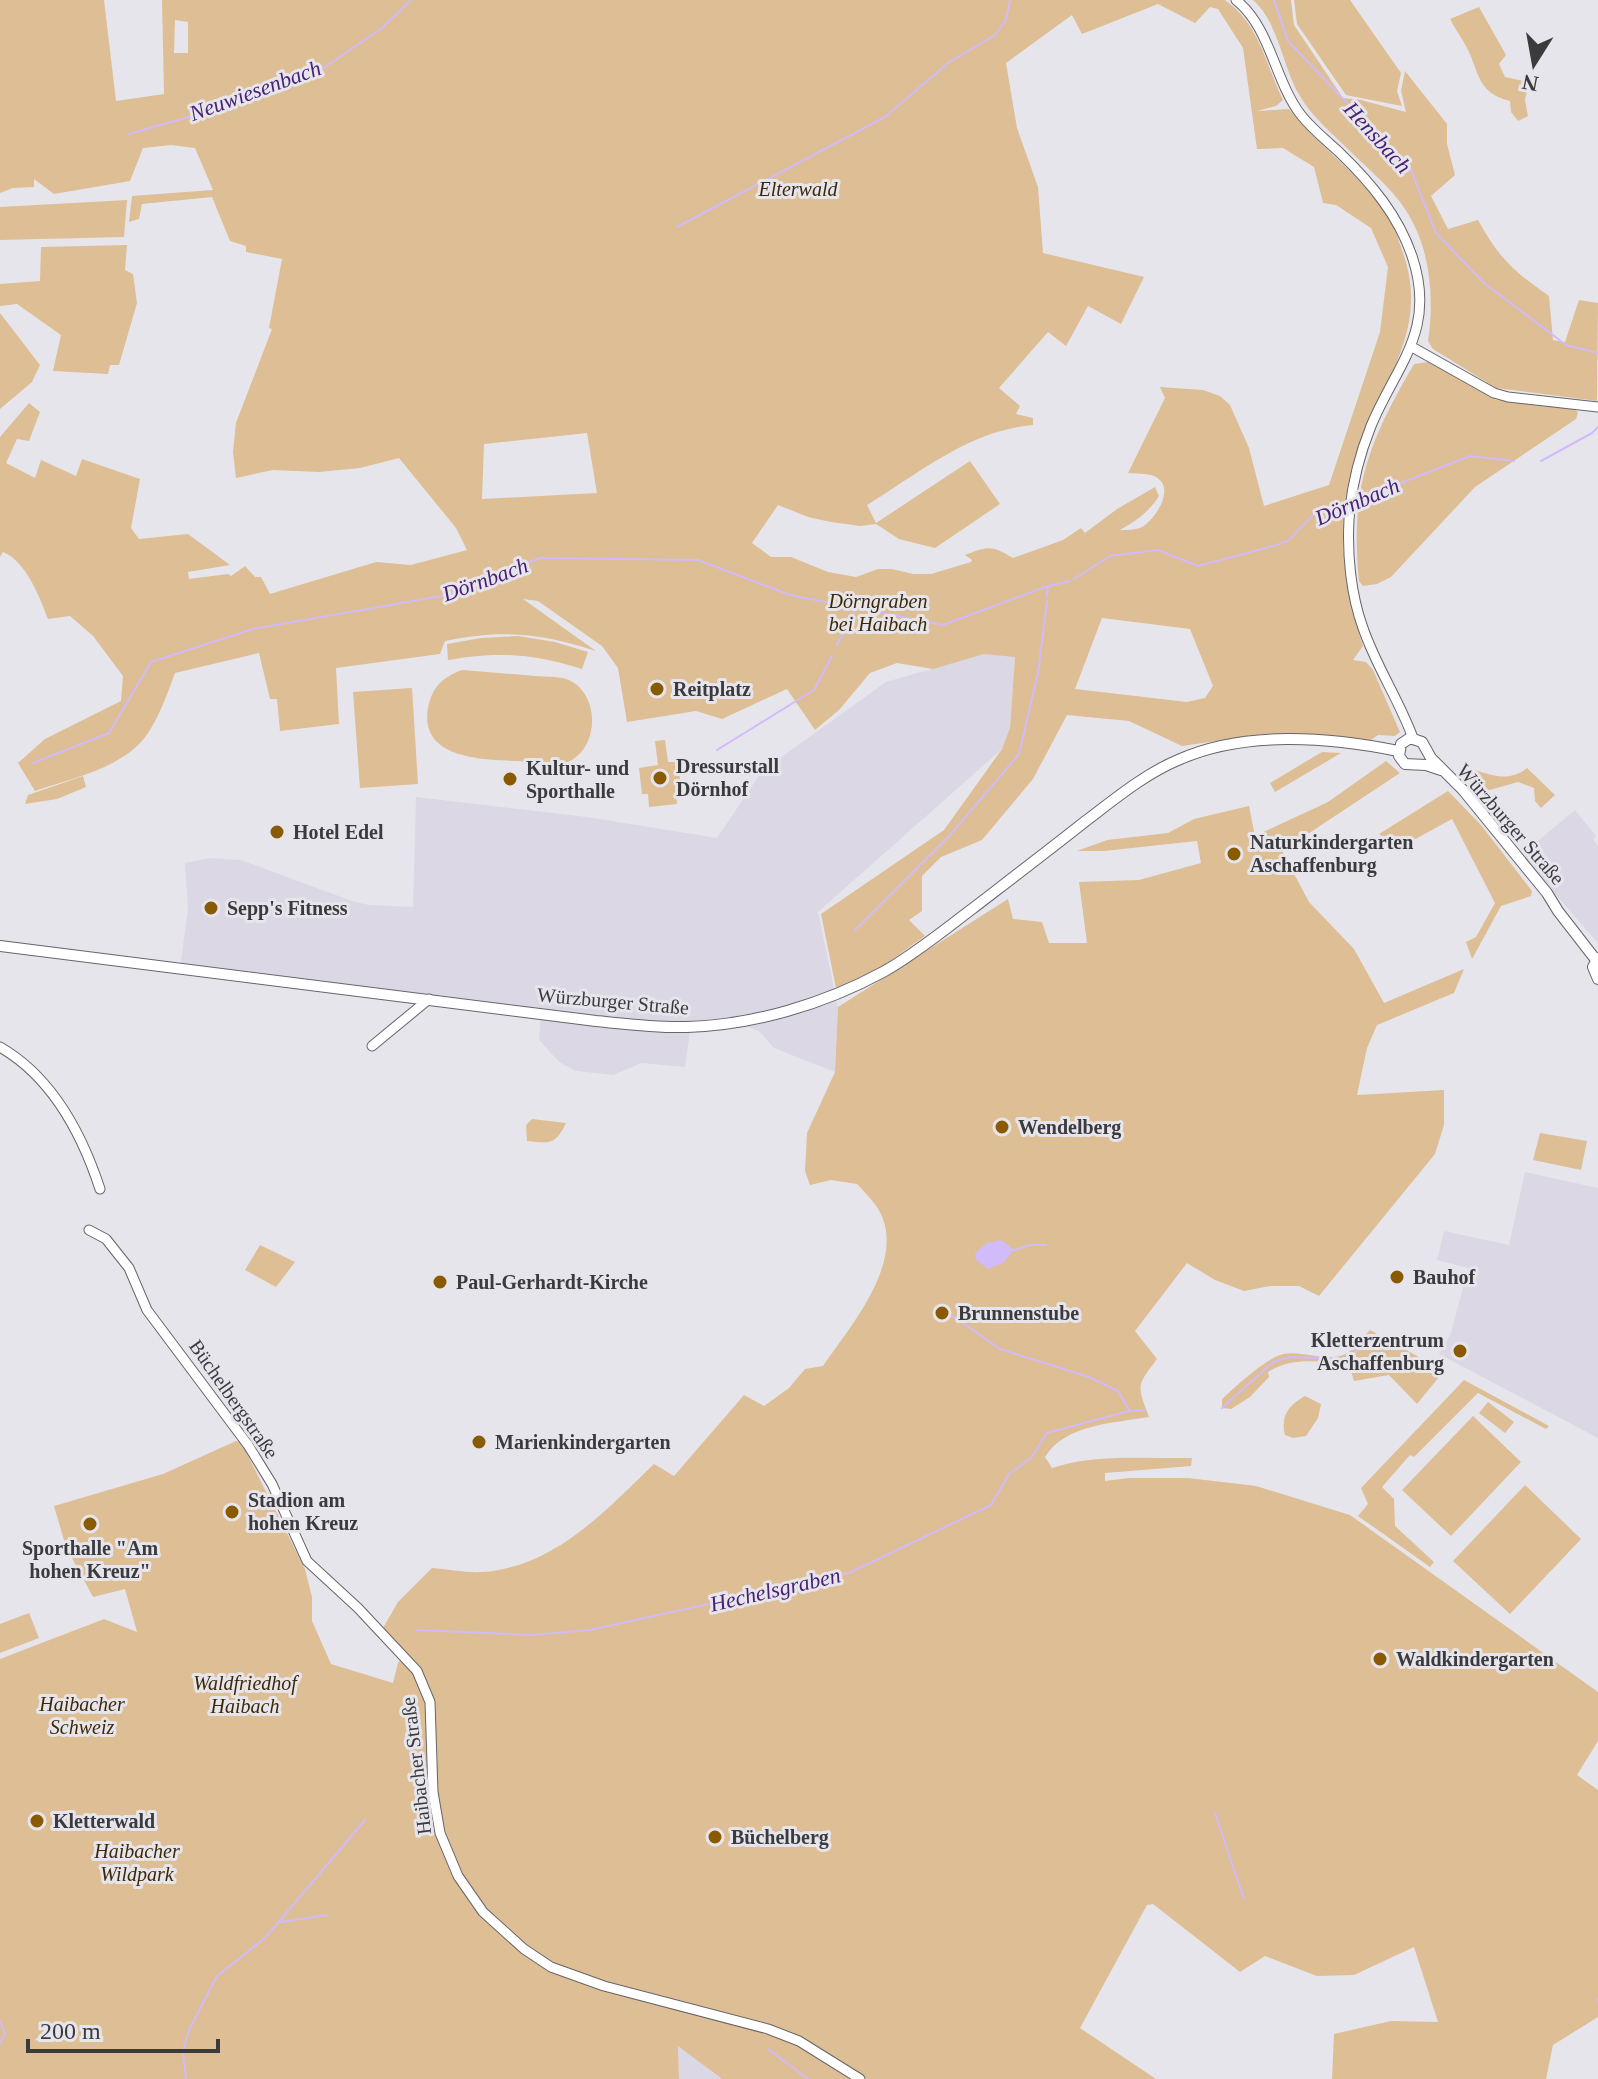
<svg xmlns="http://www.w3.org/2000/svg" width="1598" height="2079" font-family="Georgia,serif">
  <rect width="100%" height="100%" fill="#e7e5ec"/>
  <path fill="#dbd7e5" d="M 984,654 L 1015,656 L 1010,728 L 1002,749 L 818,912 L 838,1007 L 835,1072 L 774,1048 L 760,1032 L 749,1027 L 690,1032 L 685,1067 L 642,1063 L 613,1075 L 576,1071 L 559,1062 L 539,1040 L 541,1015 L 180,968 L 188,908 L 185,863 L 211,858 L 241,860 L 352,901 L 369,905 L 413,907 L 416,797 L 587,817 L 717,838 L 762,771 L 886,682 Z
    M 1575,810 L 1596,836 L 1593,839 L 1598,846 L 1598,943 L 1521,855 Z
    M 1525,1172 L 1598,1188 L 1598,1438 L 1439,1354 L 1451,1333 L 1468,1268 L 1437,1260 L 1444,1231 L 1509,1245 Z
    M 678,2045 L 717,2076 L 722,2079 L 679,2079 Z"/>
  <path fill="#debe94" fill-rule="evenodd" d="M 0,0 L 104,0 L 116,101 L 164,94 L 162,0 L 1225,0 C 1260,25 1265,63 1283,100 L 1276,106 L 1257,111 L 1289,109 C 1321,149 1364,177 1391,221 C 1396,230 1398,240 1402,250 C 1434,337 1373,388 1352,468 C 1336,531 1343,586 1363,646 L 1353,660 L 1366,662 L 1373,670 L 1400,732 L 1395,736 L 1378,735 L 1371,740 L 1263,734 L 1182,746 L 1129,721 L 1067,715 L 1033,779 L 982,840 L 941,857 L 922,876 L 922,911 L 909,920 L 925,936 L 880,968 L 836,988 L 821,914 L 944,830 L 1002,749 L 1010,728 L 1015,657 L 984,654 L 933,669 L 897,663 L 870,673 L 839,710 L 815,730 L 787,689 L 722,719 L 696,711 L 627,722 L 618,668 L 602,646 L 538,601 L 523,599 L 596,651 C 541,633 501,629 445,641 L 440,654 L 336,668 L 339,724 L 280,731 L 277,699 L 270,699 L 259,653 L 175,673 C 167,694 159,718 146,736 C 121,769 72,778 35,791 L 18,763 L 45,739 L 121,701 L 123,676 L 93,636 L 70,616 L 48,619 C 40,598 26,561 3,552 L 0,557 L 0,437 L 29,403 L 40,412 L 29,441 L 17,439 L 6,463 L 35,478 L 41,460 L 76,476 L 82,459 L 140,479 L 131,528 L 139,539 L 188,534 L 230,565 L 188,572 L 189,579 L 228,574 L 231,576 L 245,566 L 255,577 L 261,577 L 270,594 L 376,562 L 411,565 L 467,550 L 456,528 L 399,458 L 360,468 L 319,472 L 273,470 L 236,478 L 233,452 L 236,423 L 272,329 L 269,328 L 282,259 L 246,252 L 246,246 L 230,241 L 212,197 L 142,204 L 139,219 L 129,222 L 132,196 L 213,190 L 195,148 L 171,145 L 143,148 L 130,181 L 54,194 L 34,179 L 34,187 L 13,188 L 0,193 ZM 1158,4 L 1195,23 L 1210,7 L 1218,9 L 1243,48 L 1257,149 L 1283,148 L 1314,167 L 1323,203 L 1336,205 L 1371,228 L 1388,267 L 1380,332 L 1329,485 L 1264,506 L 1249,448 L 1230,405 L 1220,396 L 1203,390 L 1160,387 L 1165,398 L 1128,473 C 1135,474 1147,473 1154,476 C 1176,486 1158,515 1145,525 C 1139,530 1128,530 1120,530 C 1136,521 1149,512 1159,496 L 1155,487 L 1117,509 L 1085,533 L 1081,528 L 1063,540 L 1013,558 C 991,545 988,546 965,555 L 972,560 L 971,562 L 931,574 L 913,574 L 892,569 L 878,569 L 856,577 L 828,572 L 791,557 L 771,557 L 752,543 L 778,505 L 808,517 L 831,522 L 860,526 L 876,524 L 899,539 L 935,548 L 1000,504 L 970,461 L 876,523 L 867,505 C 919,473 970,430 1033,425 L 1033,418 L 1016,414 L 1020,406 L 999,388 L 1048,332 L 1066,346 L 1088,306 L 1121,324 L 1144,277 L 1043,253 L 1038,187 L 1017,128 L 1006,63 L 1072,15 L 1082,34 ZM 175,20 L 188,22 L 188,53 L 174,53 ZM 587,433 L 597,493 L 482,499 L 484,444 ZM 1102,618 L 1190,629 L 1213,686 L 1205,698 L 1187,702 L 1075,689 Z
    M 1253,0 L 1291,0 L 1294,25 L 1343,98 L 1361,100 L 1406,112 L 1401,91 L 1405,71 L 1447,124 L 1447,144 L 1455,175 L 1431,196 L 1448,229 L 1478,220 C 1499,258 1513,271 1549,296 L 1553,340 L 1565,342 L 1579,300 L 1598,303 L 1597,401 L 1496,388 L 1433,349 L 1428,341 C 1434,302 1431,256 1412,221 C 1399,194 1372,173 1351,152 C 1334,135 1314,119 1301,98 C 1282,68 1280,24 1253,0 Z
    M 1294,0 L 1350,0 L 1401,73 L 1397,91 L 1402,106 L 1346,95 L 1297,24 Z
    M 1479,7 L 1506,55 L 1499,64 L 1505,77 L 1529,82 L 1525,100 L 1528,116 L 1518,121 L 1511,112 L 1510,101 C 1476,92 1480,73 1467,48 C 1462,38 1455,29 1450,19 Z
    M 127,200 L 124,237 L 0,240 L 0,207 Z
    M 127,245 L 125,270 L 133,274 L 137,303 L 119,365 L 110,365 L 108,374 L 53,371 L 61,335 L 17,304 L 0,306 L 0,284 L 40,281 L 41,247 Z
    M 0,313 L 40,365 L 32,382 L 0,409 Z
    M 1428,362 L 1496,400 L 1571,407 L 1578,412 L 1576,419 L 1475,487 L 1391,577 L 1377,584 L 1363,586 L 1359,581 C 1350,488 1368,443 1414,364 Z
    M 518,636 L 555,642 L 588,652 L 582,669 C 533,654 499,651 448,660 L 447,644 L 481,638 Z
    M 462,670 C 487,672 511,674 535,676 C 545,677 557,676 566,679 C 603,692 600,756 561,764 C 554,766 544,763 537,762 C 500,759 418,766 428,708 C 432,687 443,677 462,670 Z
    M 412,688 L 418,784 L 360,788 L 353,692 Z
    M 665,740 L 668,762 L 678,762 L 681,789 L 676,790 L 677,804 L 649,807 L 648,794 L 642,794 L 639,768 L 658,765 L 655,741 Z
    M 1322,752 L 1341,753 L 1275,792 L 1270,783 Z
    M 1386,761 L 1400,773 L 1282,851 L 1309,902 L 1354,949 L 1384,1003 L 1464,969 L 1454,993 L 1377,1025 L 1367,1048 L 1357,1095 L 1444,1090 L 1444,1125 L 1435,1154 L 1319,1296 L 1299,1286 L 1270,1286 L 1244,1291 L 1215,1280 L 1187,1263 L 1135,1331 L 1157,1359 C 1136,1387 1137,1384 1149,1417 C 1115,1423 1065,1424 1045,1457 L 1052,1468 C 1095,1453 1147,1459 1192,1458 L 1191,1466 L 1105,1473 L 1105,1481 L 1129,1478 L 1188,1478 L 1256,1486 L 1350,1515 L 1598,1692 L 1598,1741 L 1577,1775 L 1598,1790 L 1598,2017 L 1553,2045 L 1546,2079 L 1332,2079 L 1334,2034 L 1391,2021 L 1438,2022 L 1414,1947 L 1354,1975 L 1317,1976 L 1265,1956 L 1240,1972 L 1153,1904 L 1147,1905 L 1080,2028 L 1156,2079 L 722,2079 L 678,2046 L 679,2079 L 0,2079 L 0,1659 L 104,1619 L 137,1632 L 125,1589 L 93,1597 L 66,1547 L 54,1506 L 163,1474 L 236,1441 L 241,1442 L 305,1569 L 312,1597 L 312,1621 L 331,1664 L 393,1683 L 398,1663 L 406,1653 L 383,1628 L 398,1602 L 432,1568 C 448,1569 466,1573 482,1572 C 555,1567 605,1511 654,1464 L 674,1476 L 744,1395 L 764,1406 L 789,1388 L 805,1369 L 823,1366 C 849,1328 901,1268 883,1219 C 879,1206 866,1194 857,1184 L 831,1180 L 810,1185 L 805,1171 L 807,1133 L 835,1072 L 838,1007 L 1008,899 L 1013,919 L 1042,922 L 1049,943 L 1087,943 L 1079,882 L 1139,880 L 1201,863 L 1197,841 L 1104,851 L 1077,851 L 1107,840 L 1168,833 L 1194,819 L 1249,806 L 1255,836 L 1328,802 Z
    M 1527,768 L 1555,795 L 1541,808 L 1535,801 L 1534,788 L 1518,782 L 1479,793 L 1464,774 L 1475,770 C 1494,776 1510,782 1527,768 Z
    M 83,776 L 86,787 L 57,799 L 25,804 L 28,795 Z
    M 1448,791 L 1481,825 L 1532,891 L 1531,896 L 1501,906 L 1472,959 L 1466,942 L 1476,937 L 1495,903 L 1452,819 L 1399,848 L 1379,834 Z
    M 532,1119 L 566,1123 C 555,1146 549,1143 527,1141 L 526,1125 Z
    M 1540,1133 L 1587,1141 L 1581,1170 L 1533,1160 Z
    M 260,1245 L 295,1262 L 276,1287 L 245,1270 Z
    M 1370,1330 L 1444,1371 L 1417,1404 L 1389,1375 L 1354,1381 L 1349,1364 C 1321,1362 1292,1356 1268,1372 L 1269,1377 L 1250,1397 L 1231,1409 L 1222,1408 L 1222,1399 C 1238,1384 1257,1367 1275,1357 C 1296,1346 1322,1363 1343,1355 C 1354,1351 1362,1338 1370,1330 Z
    M 1464,1380 L 1549,1426 L 1546,1429 L 1478,1393 L 1414,1457 L 1410,1455 L 1382,1487 L 1394,1499 L 1395,1526 L 1434,1562 L 1430,1567 L 1358,1516 L 1368,1504 L 1361,1488 Z
    M 1305,1396 L 1321,1404 L 1318,1418 L 1306,1436 L 1293,1438 L 1285,1435 C 1280,1416 1289,1405 1305,1396 Z
    M 1488,1402 L 1514,1422 L 1505,1433 L 1479,1413 Z
    M 1473,1416 L 1521,1462 L 1451,1536 L 1402,1490 Z
    M 1525,1485 L 1581,1539 L 1510,1614 L 1453,1561 Z
    M 29,1613 L 39,1638 L 0,1653 L 0,1624 Z"/>
  <path fill="#d1bbf9" d="M 1001,1240 L 1014,1250 L 1003,1263 L 988,1269 L 976,1260 L 975,1253 L 987,1243 Z"/>
  <g fill="none" stroke-linecap="round" stroke-linejoin="round">
    <path stroke="#d1bbf9" stroke-width="2" d="M 1274,0 L 1288,41 L 1411,170 L 1436,233 L 1484,283 L 1566,345 L 1598,353
      M 129,134 L 209,111 L 322,69 L 382,28 L 411,0
      M 677,227 L 885,117 L 948,63 L 995,35 L 1006,20 L 1010,0
      M 1541,461 L 1592,433 L 1598,427
      M 1355,501 L 1470,456 L 1514,461
      M 1074,579 L 1110,556 L 1158,550 L 1198,566 L 1273,546 L 1288,541 L 1313,515 L 1345,504
      M 1047,596 L 1048,586
      M 837,645 L 855,610
      M 717,750 L 814,690 L 832,656
      M 33,763 L 109,733 L 151,662 L 253,629 L 442,596 L 540,558 L 698,560 L 790,595 L 943,625 L 1048,586 L 1070,581
      M 855,930 L 951,834 L 1019,754 L 1038,673 L 1047,601
      M 1014,1250 L 1030,1245 L 1046,1245
      M 943,1313 L 953,1316 L 1000,1349 L 1089,1377 L 1118,1391 L 1129,1410
      M 1222,1408 L 1273,1362 L 1290,1357 L 1344,1359 L 1372,1342
      M 417,1630 L 530,1635 L 590,1630 L 849,1573 L 991,1505 L 1009,1474 L 1031,1458 L 1047,1433 L 1129,1411 L 1145,1410
      M 1215,1813 L 1244,1899
      M 281,1922 L 327,1915
      M 1597,2000 L 1598,1999
      M 0,2021 L 5,2034 L 0,2043
      M 768,2049 L 808,2079
      M 186,2079 L 183,2051 L 189,2030 L 217,1976 L 265,1938 L 365,1820"/>
    <g stroke="#66646a" stroke-width="11">
      <path id="tertiary" d="M 1236,0 C 1271,28 1274,80 1301,115 C 1312,129 1326,140 1340,153 C 1371,183 1398,215 1412,256 C 1437,330 1397,364 1371,426 C 1359,456 1351,488 1349,520 C 1347,555 1351,595 1363,628 C 1376,666 1399,700 1413,738
        M 1412,347 L 1494,393 L 1508,397 L 1598,407
        M 372,1046 L 429,999
        M 0,1047 C 52,1077 82,1134 100,1189
        M 89,1230 L 106,1239 L 129,1268 L 147,1310 L 248,1445 L 272,1484 L 307,1561 L 358,1608 L 417,1671 L 430,1702 L 433,1792 L 440,1833 L 458,1876 L 483,1912 L 524,1949 L 551,1967 L 604,1986 L 768,2029 L 799,2041 L 860,2079"/>
    </g>
    <g stroke="#66646a" stroke-width="12">
      <path id="secondary" d="M 1441,770 L 1426,765 L 1405,764 L 1399,756 L 1401,744 L 1410,738 L 1422,742 L 1431,758 L 1463,790 L 1547,893 L 1558,911 L 1596,960
        M 0,946 L 596,1021 C 626,1024 657,1028 687,1027 C 754,1025 824,1004 883,972 C 915,954 944,930 972,909 C 1011,879 1049,850 1087,820 C 1116,798 1145,774 1178,760 C 1244,730 1330,737 1398,751
        M 1598,958 L 1593,967 L 1598,979"/>
    </g>
    <use href="#tertiary" stroke="#fff" stroke-width="9"/>
    <use href="#secondary" stroke="#fff" stroke-width="10"/>
  </g>
  <g fill="#895a00" stroke="#e7e5ec" stroke-width="3">
    <circle cx="657" cy="689" r="8"/>
    <circle cx="660" cy="778" r="8"/>
    <circle cx="510" cy="779" r="8"/>
    <circle cx="277" cy="832" r="8"/>
    <circle cx="1234" cy="854" r="8"/>
    <circle cx="211" cy="908" r="8"/>
    <circle cx="1002" cy="1127" r="8"/>
    <circle cx="1397" cy="1277" r="8"/>
    <circle cx="440" cy="1282" r="8"/>
    <circle cx="942" cy="1313" r="8"/>
    <circle cx="1460" cy="1351" r="8"/>
    <circle cx="479" cy="1442" r="8"/>
    <circle cx="232" cy="1512" r="8"/>
    <circle cx="90" cy="1524" r="8"/>
    <circle cx="1380" cy="1659" r="8"/>
    <circle cx="37" cy="1821" r="8"/>
    <circle cx="715" cy="1837" r="8"/>
  </g>
  <g text-anchor="middle" stroke-width="6" stroke-linejoin="round" paint-order="stroke">
    <g font-size="20" font-style="italic" fill="#3e2907" stroke="#e7e5ec">
      <text x="798" y="196">Elterwald</text>
      <text x="878" y="608">Dörngraben<tspan x="878" dy="23">bei Haibach</tspan></text>
      <text x="245" y="1690">Waldfriedhof<tspan x="245" dy="23">Haibach</tspan></text>
      <text x="82" y="1711">Haibacher<tspan x="82" dy="23">Schweiz</tspan></text>
      <text x="137" y="1858">Haibacher<tspan x="137" dy="23">Wildpark</tspan></text>
    </g>
    <g font-size="20" font-weight="bold" fill="#3b3a3d" stroke="#e7e5ec" text-anchor="start">
      <text x="673" y="696">Reitplatz</text>
      <text x="676" y="773">Dressurstall<tspan x="676" dy="23">Dörnhof</tspan></text>
      <text x="526" y="775">Kultur- und<tspan x="526" dy="23">Sporthalle</tspan></text>
      <text x="293" y="839">Hotel Edel</text>
      <text x="1250" y="849">Naturkindergarten<tspan x="1250" dy="23">Aschaffenburg</tspan></text>
      <text x="227" y="915">Sepp's Fitness</text>
      <text x="1018" y="1134">Wendelberg</text>
      <text x="1413" y="1284">Bauhof</text>
      <text x="456" y="1289">Paul-Gerhardt-Kirche</text>
      <text x="958" y="1320">Brunnenstube</text>
      <text x="1444" y="1347" text-anchor="end">Kletterzentrum<tspan x="1444" dy="23">Aschaffenburg</tspan></text>
      <text x="495" y="1449">Marienkindergarten</text>
      <text x="248" y="1507">Stadion am<tspan x="248" dy="23">hohen Kreuz</tspan></text>
      <text x="90" y="1555" text-anchor="middle">Sporthalle "Am<tspan x="90" dy="23">hohen Kreuz"</tspan></text>
      <text x="1396" y="1666">Waldkindergarten</text>
      <text x="53" y="1828">Kletterwald</text>
      <text x="731" y="1844">Büchelberg</text>
    </g>
    <g font-size="20" fill="#3b3a3d" stroke="#e7e5ec">
      <text transform="translate(1511 824) rotate(49)" y="7">Würzburger Straße</text>
      <text transform="translate(613 1001) rotate(5)" y="7">Würzburger Straße</text>
      <text transform="translate(234 1399) rotate(55)" y="7">Büchelbergstraße</text>
      <text transform="translate(416 1766) rotate(-97)" y="7">Haibacher Straße</text>
    </g>
    <g font-size="22" font-style="italic" fill="#482076" stroke="#e7e5ec">
      <text transform="translate(255 90) rotate(-20)" y="8">Neuwiesenbach</text>
      <text transform="translate(1378 137) rotate(48)" y="8">Hensbach</text>
      <text transform="translate(1357 501) rotate(-23)" y="8">Dörnbach</text>
      <text transform="translate(485 579) rotate(-20)" y="8">Dörnbach</text>
      <text transform="translate(775 1589) rotate(-13)" y="8">Hechelsgraben</text>
    </g>
  </g>
  <g transform="translate(1534 64) rotate(191)" stroke="#e7e5ec" stroke-width="6" paint-order="stroke">
  <path d="M0-6L14 30L0 20L-14 30Z" fill="#3b3a3d"/>
  <text y="-12" font-size="22" font-weight="bold" text-anchor="middle" fill="#3b3a3d">N</text>
  </g>
  <path d="M28 2039v12h190v-12" fill="none" stroke="#3b3a3d" stroke-width="4"/>
  <text x="40" y="2039" font-size="24" fill="#3b3a3d" stroke="#e7e5ec" stroke-width="6" paint-order="stroke">200 m</text>
</svg>
